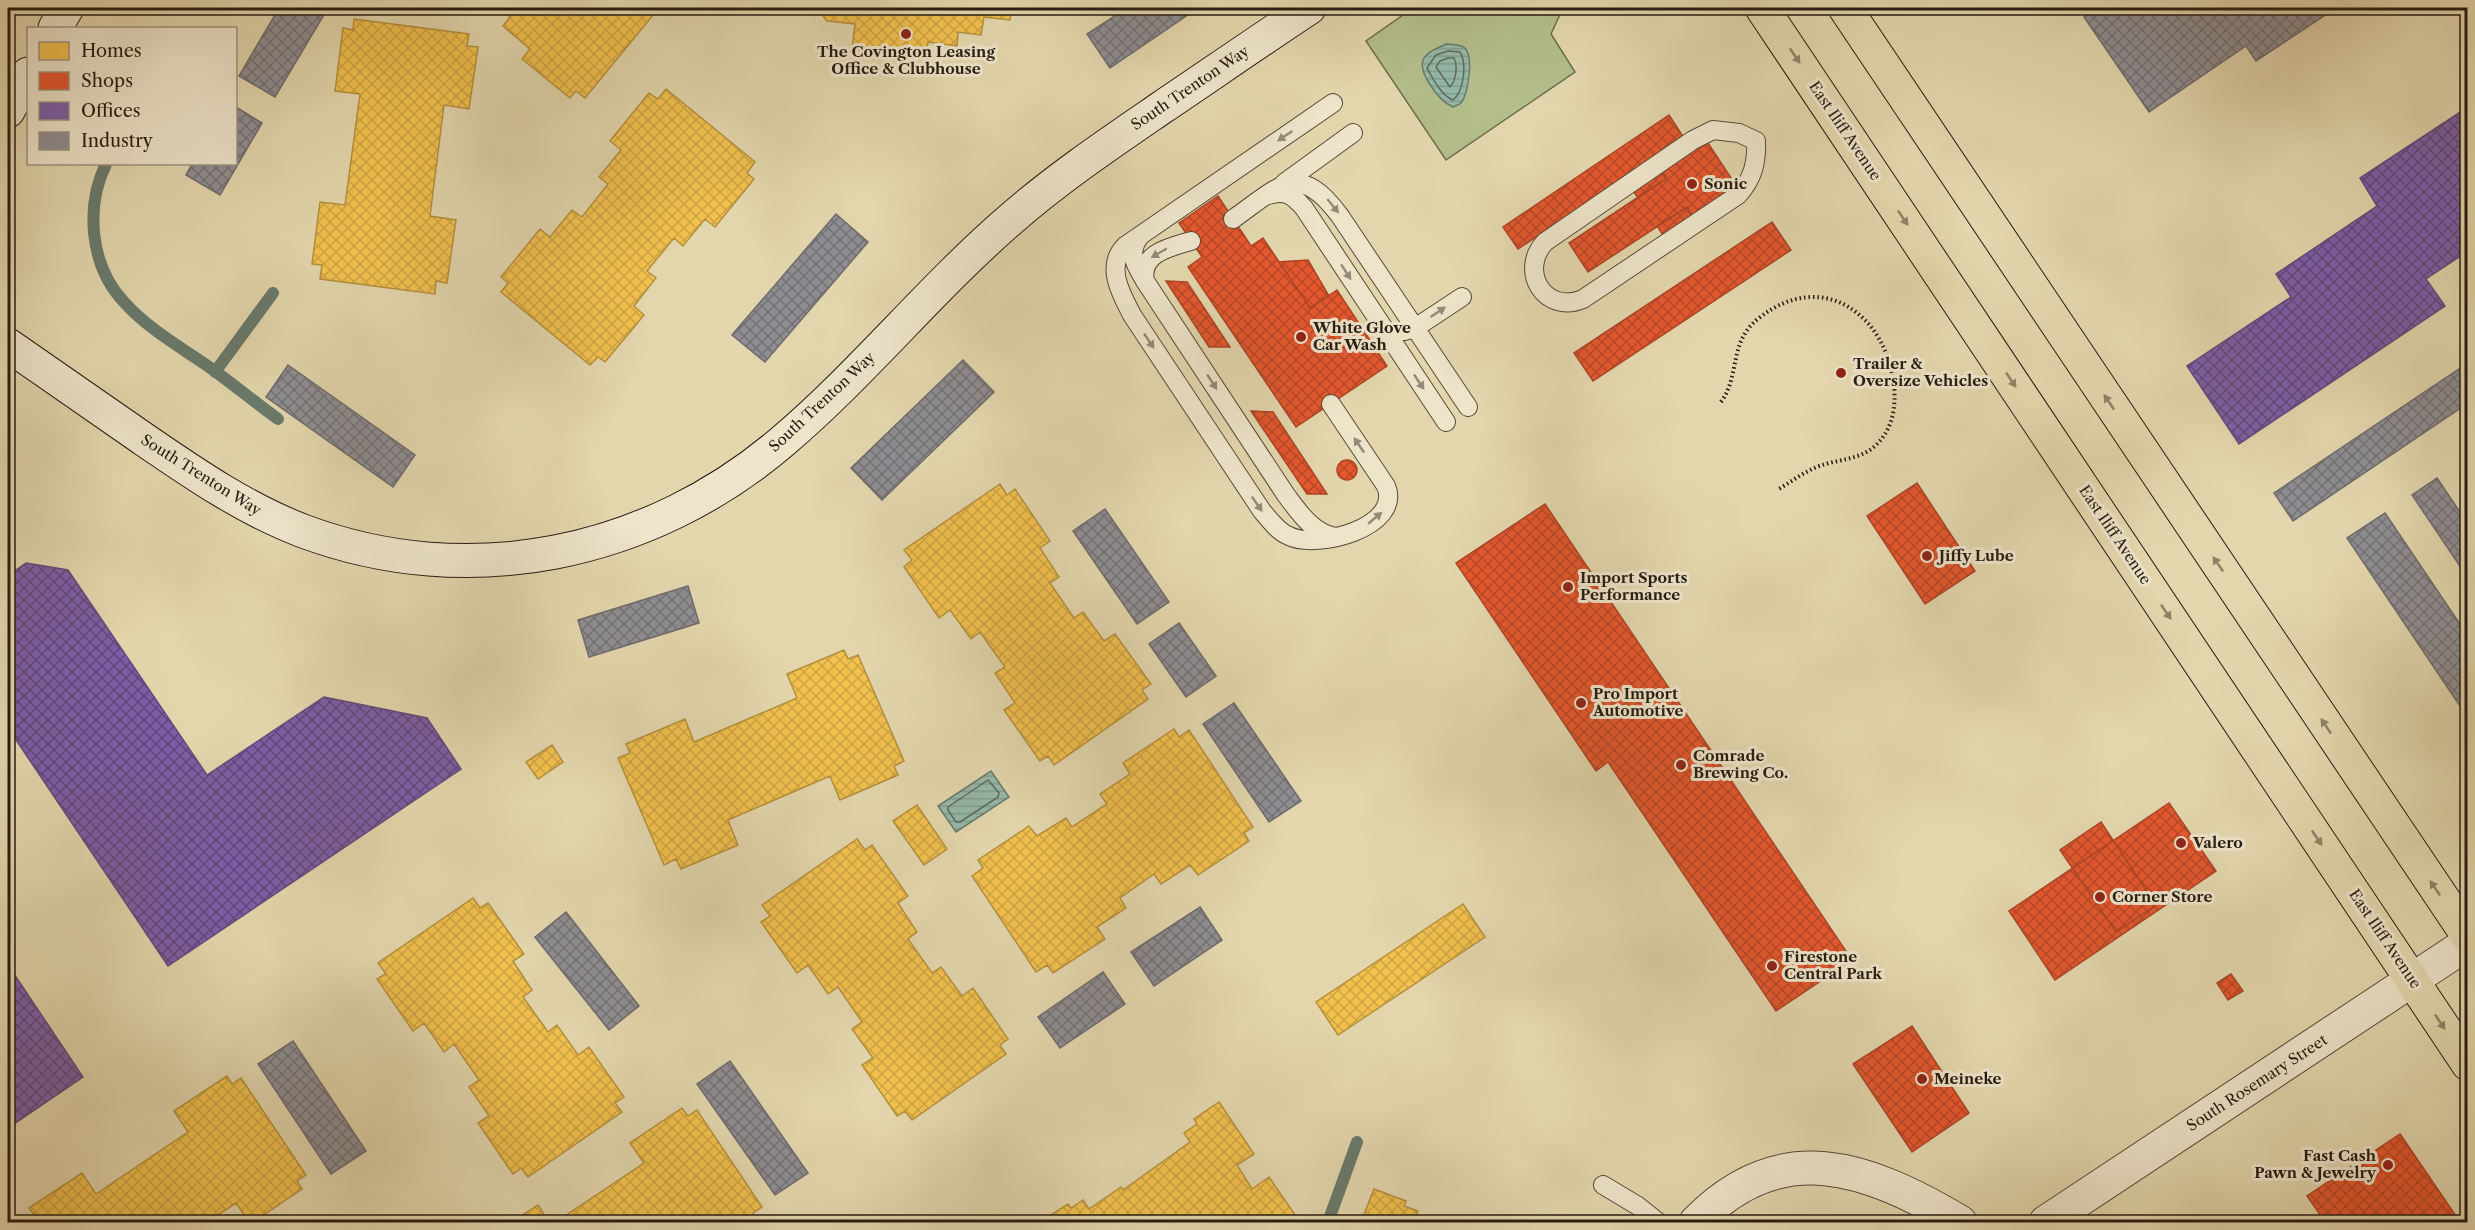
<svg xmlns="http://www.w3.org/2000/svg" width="2475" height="1230" font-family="'Libre Caslon Text',serif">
  <defs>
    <pattern id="water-rules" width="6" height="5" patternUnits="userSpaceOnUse" patternTransform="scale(1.5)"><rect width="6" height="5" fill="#95b9a8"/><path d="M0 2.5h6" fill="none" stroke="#809e90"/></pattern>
    <pattern id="homes-cross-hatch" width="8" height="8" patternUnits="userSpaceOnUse" patternTransform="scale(1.5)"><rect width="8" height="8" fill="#f2c14e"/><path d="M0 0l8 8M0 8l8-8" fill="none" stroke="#cfa543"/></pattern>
    <pattern id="shops-cross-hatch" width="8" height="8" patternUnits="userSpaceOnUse" patternTransform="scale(1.5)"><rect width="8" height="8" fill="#e4572e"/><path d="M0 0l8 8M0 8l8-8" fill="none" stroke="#b94726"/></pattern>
    <pattern id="offices-cross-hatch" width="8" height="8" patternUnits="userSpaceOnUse" patternTransform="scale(1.5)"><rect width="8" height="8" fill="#7b5ea7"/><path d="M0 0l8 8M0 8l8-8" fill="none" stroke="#5f487e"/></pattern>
    <pattern id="industry-cross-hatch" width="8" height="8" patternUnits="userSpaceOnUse" patternTransform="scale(1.5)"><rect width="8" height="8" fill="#8d8d92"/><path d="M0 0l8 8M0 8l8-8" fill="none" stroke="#737276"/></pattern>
  </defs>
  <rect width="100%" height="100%" fill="#e3d6ad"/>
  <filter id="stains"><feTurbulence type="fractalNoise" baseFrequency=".00333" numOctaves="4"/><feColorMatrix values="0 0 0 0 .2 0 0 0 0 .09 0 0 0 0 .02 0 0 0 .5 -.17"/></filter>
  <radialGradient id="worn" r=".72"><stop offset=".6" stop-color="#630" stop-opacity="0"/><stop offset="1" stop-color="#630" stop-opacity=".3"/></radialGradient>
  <path fill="#b3be8b" stroke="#6c6d4e" stroke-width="1.5" d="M 1413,8 L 1563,8 L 1551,34 L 1575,72 L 1446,160 L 1366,41 Z"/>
  <path fill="url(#water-rules)" stroke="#697a6c" stroke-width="1.5" d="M 1447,44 C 1452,45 1460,44 1465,48 C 1474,57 1468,94 1461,103 C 1459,105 1455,106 1453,107 C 1442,102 1435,93 1429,83 C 1415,60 1423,53 1447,44 Z
    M 991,771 L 1009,797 L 956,832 L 938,806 Z"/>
  <path fill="url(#homes-cross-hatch)" stroke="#b5903c" stroke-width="1.5" d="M 499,8 L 656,8 L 658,9 L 585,98 L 576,91 L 570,98 L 522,59 L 530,49 L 503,26 L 510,17 Z
    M 817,8 L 1012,8 L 1010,20 L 984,17 L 981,35 L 958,32 L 957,46 L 928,42 L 926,59 L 852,49 L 855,24 L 827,21 Z
    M 354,19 L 469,34 L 467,46 L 478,47 L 469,109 L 444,105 L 430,216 L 456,220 L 447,283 L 436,281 L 435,294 L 320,279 L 322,265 L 312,264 L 320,202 L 345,205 L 360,94 L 335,91 L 343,28 L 353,30 Z
    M 666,89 L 755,162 L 747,173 L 754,179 L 715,227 L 705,219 L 683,246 L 674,238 L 647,271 L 656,278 L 634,306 L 644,315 L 605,362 L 598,357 L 590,365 L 501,292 L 508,283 L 501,277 L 540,229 L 550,237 L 572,210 L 582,217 L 608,184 L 599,177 L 621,150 L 610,141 L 649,93 L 658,99 Z
    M 1000,484 L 1007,495 L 1015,489 L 1050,541 L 1040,548 L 1059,577 L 1050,583 L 1074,618 L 1083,612 L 1104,641 L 1115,634 L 1151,684 L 1142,690 L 1148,699 L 1054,765 L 1048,756 L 1040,761 L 1004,710 L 1015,703 L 995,673 L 1005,667 L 980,632 L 971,639 L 950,610 L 939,618 L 904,567 L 912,560 L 904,550 Z
    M 844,650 L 848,659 L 858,655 L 904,761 L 894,766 L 898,775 L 840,800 L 830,776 L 728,820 L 738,845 L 681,869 L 676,859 L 664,865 L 618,758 L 630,753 L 626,744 L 685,719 L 694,742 L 797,698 L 787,674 Z
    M 1174,729 L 1179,737 L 1189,730 L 1253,827 L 1244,833 L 1249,841 L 1198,875 L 1190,865 L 1161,884 L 1154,874 L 1120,898 L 1126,908 L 1097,927 L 1105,939 L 1053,973 L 1047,965 L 1036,972 L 972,876 L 983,868 L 978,860 L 1029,826 L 1037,836 L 1066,818 L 1072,827 L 1107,804 L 1100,794 L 1130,774 L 1123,763 Z
    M 552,745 L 563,762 L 538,779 L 526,762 Z
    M 917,805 L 947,849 L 924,865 L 893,821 Z
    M 857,839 L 865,850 L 872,845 L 908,896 L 898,903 L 917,932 L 908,939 L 932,973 L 941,967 L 962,996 L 973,988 L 1008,1039 L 1000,1045 L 1006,1054 L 912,1120 L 905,1111 L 897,1116 L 862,1065 L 873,1058 L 852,1029 L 862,1022 L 838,987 L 828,994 L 808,965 L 797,973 L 761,922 L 770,916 L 762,905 Z
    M 473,898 L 480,908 L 488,903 L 524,954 L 513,961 L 532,990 L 523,997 L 548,1032 L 557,1025 L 578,1055 L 589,1047 L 624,1097 L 615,1103 L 622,1112 L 528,1177 L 521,1168 L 513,1174 L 478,1123 L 489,1116 L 469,1087 L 479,1080 L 454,1044 L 444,1052 L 424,1023 L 413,1031 L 377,979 L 386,974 L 378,963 Z
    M 1463,904 L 1485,937 L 1338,1035 L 1316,1002 Z
    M 227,1076 L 232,1084 L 241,1078 L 306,1175 L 297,1181 L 302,1189 L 253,1222 L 249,1222 L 236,1203 L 207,1222 L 26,1222 L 35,1216 L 29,1208 L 82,1173 L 96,1194 L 188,1132 L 174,1111 Z
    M 1219,1102 L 1254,1154 L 1237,1165 L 1252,1189 L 1269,1177 L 1300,1222 L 1040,1222 L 1068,1204 L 1071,1208 L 1083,1200 L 1089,1209 L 1121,1187 L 1123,1190 L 1190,1142 L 1184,1133 L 1197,1124 L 1194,1119 Z
    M 682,1108 L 688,1116 L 697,1110 L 762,1207 L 753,1213 L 758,1221 L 556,1222 L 644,1163 L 630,1143 Z
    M 1374,1189 L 1406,1201 L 1404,1206 L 1418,1211 L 1414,1222 L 1416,1222 L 1361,1222 Z
    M 538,1205 L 549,1222 L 512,1222 Z"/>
  <path fill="url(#shops-cross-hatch)" stroke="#ab4526" stroke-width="1.5" d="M 1669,115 L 1684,138 L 1518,249 L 1503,227 Z
    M 1706,140 L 1737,187 L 1693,216 L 1687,207 L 1588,272 L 1569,243 L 1667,178 L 1661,170 Z
    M 1661,170 L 1667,178 L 1638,198 L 1628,183 Z
    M 1218,196 L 1251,246 L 1263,238 L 1310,308 L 1337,290 L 1387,366 L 1296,427 L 1188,267 L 1202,257 L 1179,223 Z
    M 1687,207 L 1693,216 L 1667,241 L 1657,226 Z
    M 1772,222 L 1791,250 L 1593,381 L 1574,353 Z
    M 1308,260 L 1329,296 L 1310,308 L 1279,262 Z
    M 1166,281 L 1187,282 L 1230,347 L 1209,347 Z
    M 1251,411 L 1273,412 L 1327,494 L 1307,494 Z
    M1337 470a10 10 0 1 1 20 0a10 10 0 1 1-20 0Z
    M 1917,483 L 1975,571 L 1925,604 L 1867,516 Z
    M 1545,504 L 1852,960 L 1776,1011 L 1608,762 L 1596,771 L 1456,563 Z
    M 2169,803 L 2216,871 L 2055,980 L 2009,911 Z
    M 2101,822 L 2156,905 L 2116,932 L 2060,850 Z
    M 2231,974 L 2243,991 L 2228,1000 L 2217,983 Z
    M 1912,1026 L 1969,1113 L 1912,1152 L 1853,1064 Z
    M 2400,1134 L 2460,1222 L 2325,1222 L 2307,1196 Z"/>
  <path fill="url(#offices-cross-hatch)" stroke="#624a7a" stroke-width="1.5" d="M 2468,107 L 2468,251 L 2426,279 L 2445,306 L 2239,444 L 2187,366 L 2291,297 L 2276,274 L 2377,206 L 2360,178 Z
    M 26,563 L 68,570 L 207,775 L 324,697 L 427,718 L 461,769 L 168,966 L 8,728 L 8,576 Z
    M 8,965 L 83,1077 L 8,1128 Z"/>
  <path fill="url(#industry-cross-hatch)" stroke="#6e6b6c" stroke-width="1.5" d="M 279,8 L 328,8 L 275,97 L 239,76 Z
    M 1127,8 L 1198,8 L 1110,68 L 1087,34 Z
    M 2098,8 L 2336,8 L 2256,61 L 2246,46 L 2149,112 L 2084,17 Z
    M 236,107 L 262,123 L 220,195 L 186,175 L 192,164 L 236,164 Z
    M 836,214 L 868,242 L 765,362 L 732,335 Z
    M 963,360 L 994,392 L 882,500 L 851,468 Z
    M 2468,363 L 2468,403 L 2293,521 L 2274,493 Z
    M 288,365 L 415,455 L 393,487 L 266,397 Z
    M 2437,478 L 2468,524 L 2468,578 L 2412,495 Z
    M 1105,509 L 1169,602 L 1137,624 L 1073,531 Z
    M 2385,513 L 2468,636 L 2468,718 L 2347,538 Z
    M 688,586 L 699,623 L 589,657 L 578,620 Z
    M 1179,623 L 1216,676 L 1186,697 L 1149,644 Z
    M 1234,703 L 1301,801 L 1269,822 L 1203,724 Z
    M 1200,907 L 1222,940 L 1154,986 L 1131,952 Z
    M 566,912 L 639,1006 L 609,1030 L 535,937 Z
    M 1103,972 L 1125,1004 L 1060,1048 L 1038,1017 Z
    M 293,1041 L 366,1151 L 331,1174 L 258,1064 Z
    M 730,1061 L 808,1173 L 775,1195 L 697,1084 Z"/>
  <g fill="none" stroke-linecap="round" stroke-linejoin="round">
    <path stroke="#5e6a5d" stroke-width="1.5" d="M 1448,51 L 1460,52 C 1467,64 1464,91 1453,100 C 1441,95 1433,79 1427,68 L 1436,55 Z
      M 1448,58 L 1454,58 C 1458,66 1456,81 1450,87 L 1436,67 L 1440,61 Z
      M 988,780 L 999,793 L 998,797 L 960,822 L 956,822 L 948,810 L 948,807 Z"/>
    <path stroke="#697a6c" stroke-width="12" d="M 106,164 C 85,207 90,266 124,302 C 148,329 182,348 212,369 C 234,385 256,403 278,419
      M 215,372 L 273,293
      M 1328,1222 L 1357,1142"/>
    <g stroke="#554a39" stroke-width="20">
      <path id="lane" d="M 1713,130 L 1739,133 L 1756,141 C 1757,162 1753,179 1738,195 L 1583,299 C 1545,315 1518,271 1545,242 L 1693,140 Z
        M 1284,183 L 1353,133
        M 1268,195 C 1285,190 1292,194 1304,208 L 1446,422
        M 1233,219 C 1279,187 1298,159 1340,216 L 1468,407
        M 1140,236 C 1127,253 1135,264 1145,281 L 1286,495 C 1299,512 1313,534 1336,537
        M 1145,281 C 1139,253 1171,247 1191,241
        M 1404,331 L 1415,328 L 1462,297
        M 1331,404 L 1386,486 C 1403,527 1317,550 1289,536 C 1277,531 1270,520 1262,511 L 1132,315 C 1121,294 1105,266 1125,246 L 1333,103
        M 1603,1185 L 1638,1206 L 1658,1222"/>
    </g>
    <g stroke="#554a39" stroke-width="35">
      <path id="street" d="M 1696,1222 C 1781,1135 1867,1167 1960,1222
        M 2046,1222 L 2468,943"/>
    </g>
    <g stroke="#261c12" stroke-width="35">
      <path id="secondary" d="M 55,28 L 67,8
        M 8,111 L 28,74
        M 8,345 C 52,376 97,407 142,438 C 193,473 245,509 303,531 C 469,593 650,555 783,441 C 864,372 931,288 1011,219 C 1058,178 1110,143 1161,108 C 1210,75 1259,41 1309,8"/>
    </g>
    <g stroke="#261c12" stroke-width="35">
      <path id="primary" d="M 1762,8 L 2468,1064
        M 1845,8 L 2468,936"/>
    </g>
    <path stroke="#261c12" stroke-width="4" stroke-dasharray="1.5 3" stroke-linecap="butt" d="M 1721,402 C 1741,374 1728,342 1759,318 C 1822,268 1886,314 1894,385 C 1896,407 1893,428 1877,444 C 1862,460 1838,459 1819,466 C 1804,472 1792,481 1779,489"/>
    <use href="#lane" stroke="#ede4ca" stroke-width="18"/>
    <use href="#street" stroke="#ede4ca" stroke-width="33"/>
    <use href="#secondary" stroke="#ede4ca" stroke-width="33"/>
    <use href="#primary" stroke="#e3d6ad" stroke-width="33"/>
  </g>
  <defs><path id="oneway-solid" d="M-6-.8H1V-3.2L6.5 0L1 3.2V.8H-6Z" transform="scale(1.5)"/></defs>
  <g fill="#8e8267">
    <use href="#oneway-solid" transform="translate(1795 56) rotate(56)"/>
    <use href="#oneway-solid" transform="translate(1903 218) rotate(56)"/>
    <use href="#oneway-solid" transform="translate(2011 380) rotate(56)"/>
    <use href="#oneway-solid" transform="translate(2109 402) rotate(-124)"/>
    <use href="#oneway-solid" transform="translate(2218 564) rotate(-124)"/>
    <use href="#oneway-solid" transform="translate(2166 612) rotate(56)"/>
    <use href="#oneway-solid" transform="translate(2326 726) rotate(-124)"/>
    <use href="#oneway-solid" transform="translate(2317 838) rotate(56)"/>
    <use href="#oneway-solid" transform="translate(2435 888) rotate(-124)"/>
    <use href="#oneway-solid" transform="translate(2440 1022) rotate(56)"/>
  </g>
  <g fill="#938a77">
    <use href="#oneway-solid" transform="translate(1285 136) rotate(146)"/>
    <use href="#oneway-solid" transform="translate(1333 206) rotate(51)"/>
    <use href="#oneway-solid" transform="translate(1159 253) rotate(150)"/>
    <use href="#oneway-solid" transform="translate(1346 272) rotate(57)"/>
    <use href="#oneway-solid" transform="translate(1438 312) rotate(-34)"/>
    <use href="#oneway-solid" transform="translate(1149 341) rotate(56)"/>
    <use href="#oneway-solid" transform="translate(1212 382) rotate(57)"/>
    <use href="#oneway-solid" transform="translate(1419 382) rotate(56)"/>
    <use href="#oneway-solid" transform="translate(1359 445) rotate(-124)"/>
    <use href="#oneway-solid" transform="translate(1257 504) rotate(55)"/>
    <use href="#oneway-solid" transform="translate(1375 518) rotate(-40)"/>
  </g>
  <g fill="#8f2418" stroke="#ede4ca" stroke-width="2">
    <circle cx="906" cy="34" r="6"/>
    <circle cx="1692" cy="184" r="6"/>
    <circle cx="1301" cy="337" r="6"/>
    <circle cx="1841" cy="373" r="6"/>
    <circle cx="1927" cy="556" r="6"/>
    <circle cx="1568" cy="587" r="6"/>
    <circle cx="1581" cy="703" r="6"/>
    <circle cx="1681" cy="765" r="6"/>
    <circle cx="2181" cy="843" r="6"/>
    <circle cx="2100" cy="897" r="6"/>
    <circle cx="1772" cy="966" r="6"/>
    <circle cx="1922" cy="1079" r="6"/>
    <circle cx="2388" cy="1165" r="6"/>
  </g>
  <g text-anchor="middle" stroke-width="6" stroke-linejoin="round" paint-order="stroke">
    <g font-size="15" font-weight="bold" fill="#261c12" stroke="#ede4ca" text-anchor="start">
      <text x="906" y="57" text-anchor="middle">The Covington Leasing<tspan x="906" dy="17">Office &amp; Clubhouse</tspan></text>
      <text x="1704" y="189">Sonic</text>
      <text x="1313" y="333">White Glove<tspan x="1313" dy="17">Car Wash</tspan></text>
      <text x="1853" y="369">Trailer &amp;<tspan x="1853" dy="17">Oversize Vehicles</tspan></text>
      <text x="1939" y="561">Jiffy Lube</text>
      <text x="1580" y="583">Import Sports<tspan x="1580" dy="17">Performance</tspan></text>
      <text x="1593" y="699">Pro Import<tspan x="1593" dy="17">Automotive</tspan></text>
      <text x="1693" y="761">Comrade<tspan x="1693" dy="17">Brewing Co.</tspan></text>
      <text x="2193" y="848">Valero</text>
      <text x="2112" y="902">Corner Store</text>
      <text x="1784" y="962">Firestone<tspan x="1784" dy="17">Central Park</tspan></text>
      <text x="1934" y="1084">Meineke</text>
      <text x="2376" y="1161" text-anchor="end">Fast Cash<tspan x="2376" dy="17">Pawn &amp; Jewelry</tspan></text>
    </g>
    <g font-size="15" fill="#261c12" stroke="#ede4ca">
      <text transform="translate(1190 88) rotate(-34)" y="5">South Trenton Way</text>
      <text transform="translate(1845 131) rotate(56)" y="5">East Iliff Avenue</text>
      <text transform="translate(822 402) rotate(-43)" y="5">South Trenton Way</text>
      <text transform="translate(201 475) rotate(32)" y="5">South Trenton Way</text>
      <text transform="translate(2115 535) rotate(56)" y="5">East Iliff Avenue</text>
      <text transform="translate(2385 939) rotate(56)" y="5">East Iliff Avenue</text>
      <text transform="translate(2257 1083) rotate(-33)" y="5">South Rosemary Street</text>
    </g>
  </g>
  <rect width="2475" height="1230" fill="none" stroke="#e3d6ad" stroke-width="30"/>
  <rect x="9" y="9" width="2457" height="1212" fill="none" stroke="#261c12" stroke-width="3"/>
  <rect x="15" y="15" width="2445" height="1200" fill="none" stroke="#261c12" stroke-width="1.5"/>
  <rect x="27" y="27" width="210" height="138" fill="#ede4ca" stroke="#9d9480" stroke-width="1.5"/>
  <rect x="39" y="42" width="30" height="18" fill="#f2c14e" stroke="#9d9480" stroke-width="1.5"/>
  <text x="81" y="57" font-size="18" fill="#261c12">Homes</text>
  <rect x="39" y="72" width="30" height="18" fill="#e4572e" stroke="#9d9480" stroke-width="1.5"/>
  <text x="81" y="87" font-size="18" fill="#261c12">Shops</text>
  <rect x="39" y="102" width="30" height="18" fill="#7b5ea7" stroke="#9d9480" stroke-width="1.5"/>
  <text x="81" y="117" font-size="18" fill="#261c12">Offices</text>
  <rect x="39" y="132" width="30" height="18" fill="#8d8d92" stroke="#9d9480" stroke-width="1.5"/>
  <text x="81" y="147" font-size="18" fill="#261c12">Industry</text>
  <rect width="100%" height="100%" filter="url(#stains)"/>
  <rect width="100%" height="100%" fill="url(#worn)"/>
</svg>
